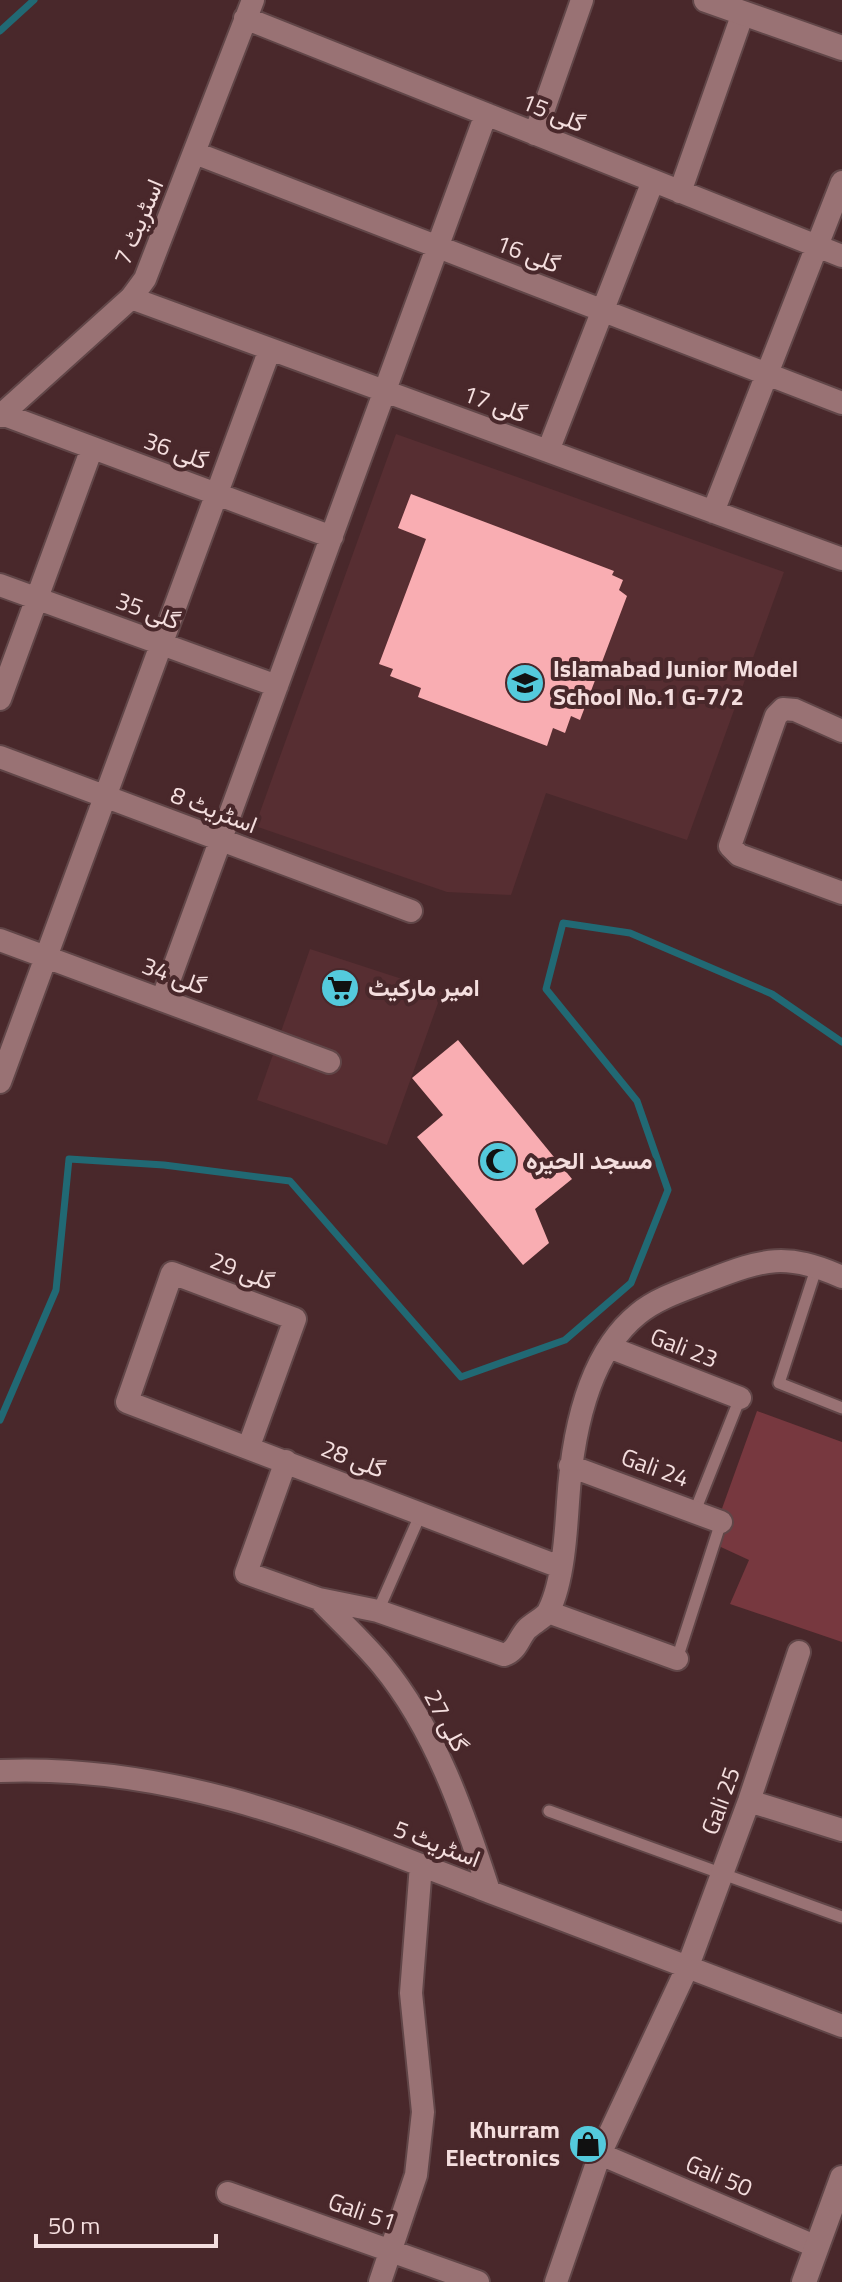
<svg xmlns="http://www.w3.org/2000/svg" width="842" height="2282" font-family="'Titillium Web',Vazirmatn,sans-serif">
  <rect width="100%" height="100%" fill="#49282b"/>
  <path fill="#572e32" d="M 396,434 L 784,572 L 687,840 L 546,793 L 511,895 L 447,892 L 255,826 Z
    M 310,949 L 442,992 L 387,1145 L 257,1100 Z"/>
  <path fill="#77383f" d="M 757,1411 L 842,1442 L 842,1642 L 730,1604 L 749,1560 L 710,1542 Z"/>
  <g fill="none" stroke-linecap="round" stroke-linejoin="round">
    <path stroke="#216974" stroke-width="7" d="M 0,31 L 34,0
      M 0,1420 L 56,1290 L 69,1159 L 164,1165 L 290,1181 L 461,1377 L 565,1340 L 631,1283 L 668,1190 L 637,1101 L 546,989 L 563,923 L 630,933 L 772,994 L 842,1042"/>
  </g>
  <path fill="#f9adb2" d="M 411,494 L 614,571 L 612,575 L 623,580 L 619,590 L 627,596 L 580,720 L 571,716 L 565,733 L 553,728 L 547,746 L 418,697 L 421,688 L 390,676 L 393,669 L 379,664 L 426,539 L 398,528 Z
    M 458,1040 L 572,1179 L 535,1209 L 549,1243 L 523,1265 L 417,1137 L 443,1115 L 412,1078 Z"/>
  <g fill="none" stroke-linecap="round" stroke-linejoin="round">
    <g stroke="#614648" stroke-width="15">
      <path id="lane" d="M 817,1266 L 779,1383 L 842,1408
        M 695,1511 L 740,1398
        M 378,1611 L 421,1513
        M 677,1659 L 721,1522
        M 549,1811 L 842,1917"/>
    </g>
    <g stroke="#614648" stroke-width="26">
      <path id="street" d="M 245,18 L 842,256
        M 535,134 L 582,0
        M 195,153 L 842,403
        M 680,192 L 743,13
        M 131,298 L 842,559
        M 2,414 L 332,537
        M 0,416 L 131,298 L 145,279 L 253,0
        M 548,451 L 653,181
        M 713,512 L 842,182
        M 0,585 L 277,686
        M 0,699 L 92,448
        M 842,731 L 795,710 L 783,709 L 776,716 L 730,846 L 739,855 L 842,893
        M 0,757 L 411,911
        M 0,940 L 329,1062
        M 162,1000 L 486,114
        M 0,1082 L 270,349
        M 609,1347 L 740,1398
        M 249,1446 L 295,1319 L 172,1273 L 127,1402 L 560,1567
        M 286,1461 L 246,1573 L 319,1599 L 378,1611 L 504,1655 C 517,1651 518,1639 527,1629 C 533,1623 546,1617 549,1610 C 563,1582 566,1533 568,1502 C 572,1440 586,1356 638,1314 C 657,1298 686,1289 709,1280 C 764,1259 786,1252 842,1277
        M 570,1466 L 721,1522
        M 319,1599 C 340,1621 363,1642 382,1665 C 435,1729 464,1814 489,1891
        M 548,1612 L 677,1659
        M 0,1771 C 179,1764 327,1829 490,1892 C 608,1937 725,1981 842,2026
        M 749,1801 L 842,1830
        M 600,2154 L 817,2247
        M 228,2193 L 478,2282
        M 380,2282 L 416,2175 L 423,2112 L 411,1993 L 421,1865
        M 556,2282 L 600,2154 L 688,1966 L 749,1801 L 799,1652"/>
    </g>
    <g stroke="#614648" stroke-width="28">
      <path id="secondary" d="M 706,0 L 842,48
        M 804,2282 L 842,2178"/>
    </g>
    <use href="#lane" stroke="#997274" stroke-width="11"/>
    <use href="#street" stroke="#997274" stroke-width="22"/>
    <use href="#secondary" stroke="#997274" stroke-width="24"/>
  </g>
  <defs>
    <g id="school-disc" transform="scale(2)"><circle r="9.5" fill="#54cadc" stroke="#49282b"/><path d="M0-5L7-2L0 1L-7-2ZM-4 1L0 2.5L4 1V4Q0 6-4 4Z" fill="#111"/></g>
    <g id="supermarket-disc" transform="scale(2)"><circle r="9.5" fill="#54cadc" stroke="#49282b"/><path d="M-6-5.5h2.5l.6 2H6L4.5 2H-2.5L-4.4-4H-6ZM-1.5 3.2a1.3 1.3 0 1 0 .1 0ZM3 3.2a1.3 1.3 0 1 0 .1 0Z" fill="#111"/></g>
    <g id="mosque-disc" transform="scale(2)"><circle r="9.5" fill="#54cadc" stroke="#49282b"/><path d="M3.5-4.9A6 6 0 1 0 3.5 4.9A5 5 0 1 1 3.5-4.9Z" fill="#111"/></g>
    <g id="shop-disc" transform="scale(2)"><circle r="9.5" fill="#54cadc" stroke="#49282b"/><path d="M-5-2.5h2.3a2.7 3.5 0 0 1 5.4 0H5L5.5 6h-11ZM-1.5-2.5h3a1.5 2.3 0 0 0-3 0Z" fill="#111"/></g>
  </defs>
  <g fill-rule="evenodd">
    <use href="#school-disc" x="525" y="683"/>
    <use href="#supermarket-disc" x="340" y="988"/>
    <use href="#mosque-disc" x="498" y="1161"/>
    <use href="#shop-disc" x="588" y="2144"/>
  </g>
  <g text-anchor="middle" stroke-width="8" stroke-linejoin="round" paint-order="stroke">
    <g font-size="24" fill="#f4dede" stroke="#49282b">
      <text transform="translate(553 113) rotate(22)" y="8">گلی 15</text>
      <text transform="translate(139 222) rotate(-67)" y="8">اسٹریٹ 7</text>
      <text transform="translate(528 254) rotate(21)" y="8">گلی 16</text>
      <text transform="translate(495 404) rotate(20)" y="8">گلی 17</text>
      <text transform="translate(176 451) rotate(20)" y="8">گلی 36</text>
      <text transform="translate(148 611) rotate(20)" y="8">گلی 35</text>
      <text transform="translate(214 810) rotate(21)" y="8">اسٹریٹ 8</text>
      <text transform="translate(174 976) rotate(20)" y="8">گلی 34</text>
      <text transform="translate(242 1271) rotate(21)" y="8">گلی 29</text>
      <text transform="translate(684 1348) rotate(21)" y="8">Gali 23</text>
      <text transform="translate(353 1459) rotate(21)" y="8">گلی 28</text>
      <text transform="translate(655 1468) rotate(20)" y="8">Gali 24</text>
      <text transform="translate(446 1721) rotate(62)" y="8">گلی 27</text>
      <text transform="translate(721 1801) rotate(-70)" y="8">Gali 25</text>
      <text transform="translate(437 1844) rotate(21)" y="8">اسٹریٹ 5</text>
      <text transform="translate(719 2176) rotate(23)" y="8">Gali 50</text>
      <text transform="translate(362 2212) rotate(19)" y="8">Gali 51</text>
    </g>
    <g font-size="24" font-weight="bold" fill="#f4dede" stroke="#49282b" text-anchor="start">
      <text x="553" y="677">Islamabad Junior Model<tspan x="553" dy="28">School No.1 G-7/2</tspan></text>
      <text x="368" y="996">امیر مارکیٹ</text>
      <text x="526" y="1169">مسجد الحیرہ</text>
      <text x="560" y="2138" text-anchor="end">Khurram<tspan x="560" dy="28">Electronics</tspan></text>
    </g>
  </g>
  <path d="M36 2234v12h180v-12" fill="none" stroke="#f4dede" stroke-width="4"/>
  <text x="48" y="2234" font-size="24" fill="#f4dede" stroke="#49282b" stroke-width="6" paint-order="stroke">50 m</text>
</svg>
